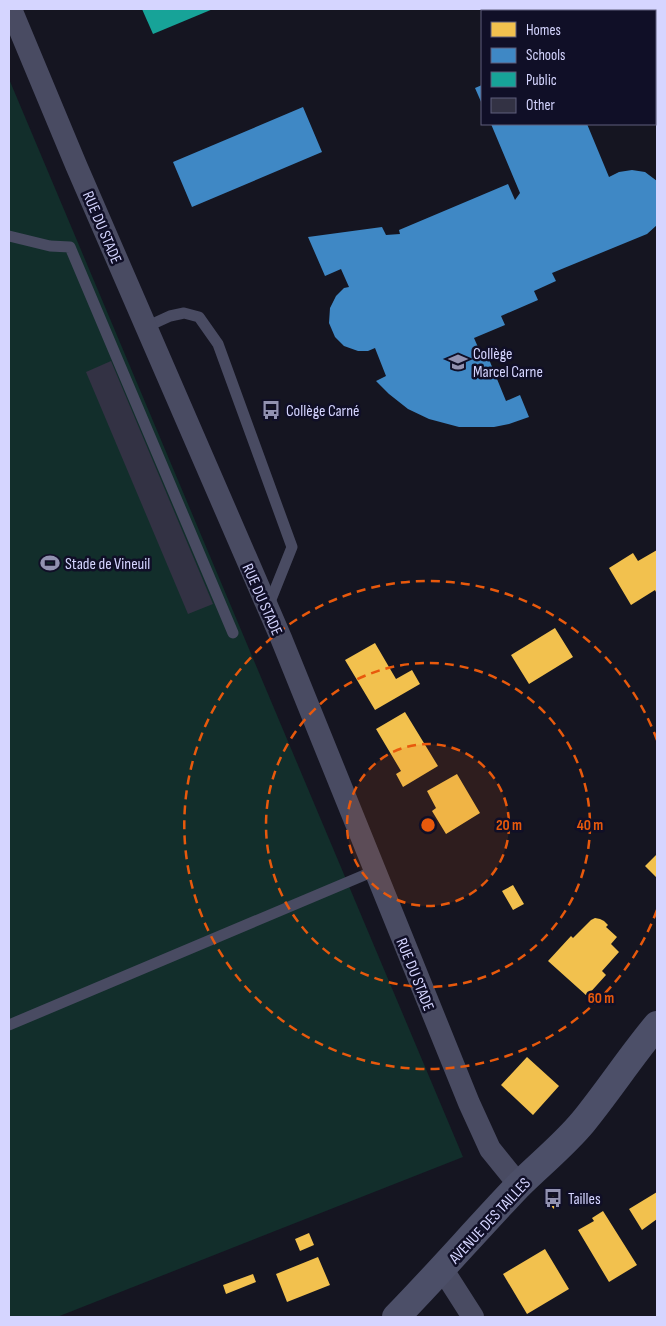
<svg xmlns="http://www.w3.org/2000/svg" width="666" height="1326" font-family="'Sofia Sans Condensed',sans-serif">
  <rect width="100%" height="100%" fill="#151521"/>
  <path fill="#122e2b" d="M 9,79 L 463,1157 L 57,1317 L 9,1317 Z"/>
  <path fill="#f2c14e" d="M 657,550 L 657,594 L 655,590 L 631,605 L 609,568 L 633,553 L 638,561 Z
    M 555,628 L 573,657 L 529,684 L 511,655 Z
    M 375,643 L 396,679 L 412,670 L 420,684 L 375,710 L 345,660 Z
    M 405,712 L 438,766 L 403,787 L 396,774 L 401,771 L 376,729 Z
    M 457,774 L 480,813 L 446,834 L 432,811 L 436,808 L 427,791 Z
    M 657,854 L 657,878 L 645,866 Z
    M 513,885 L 524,904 L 513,910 L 502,891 Z
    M 595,918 L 600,919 L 604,921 L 608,925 L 606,927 L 617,937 L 611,944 L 619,952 L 602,971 L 606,975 L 587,996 L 548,961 L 571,936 L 573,938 L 591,920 Z
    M 527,1057 L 559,1086 L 533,1115 L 501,1085 Z
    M 657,1192 L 657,1219 L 642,1230 L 629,1209 Z
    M 553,1196 L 560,1203 L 554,1209 L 547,1202 Z
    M 603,1211 L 637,1265 L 609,1282 L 578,1230 L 594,1221 L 592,1218 Z
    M 309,1233 L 314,1245 L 300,1251 L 295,1239 Z
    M 545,1249 L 569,1289 L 527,1314 L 503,1274 Z
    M 318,1257 L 330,1285 L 287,1302 L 276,1274 Z
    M 253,1274 L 256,1282 L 226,1294 L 223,1285 Z"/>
  <path fill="#3f88c5" d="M 523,9 L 591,9 L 591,11 L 523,11 Z
    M 482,85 L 482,104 L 475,88 Z
    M 303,107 L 322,152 L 192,207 L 173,162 Z
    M 491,124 L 587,124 L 609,177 L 619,172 L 632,170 L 645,172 L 657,181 L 657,225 L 647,234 L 552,273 L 556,281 L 534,291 L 538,300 L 501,316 L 505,325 L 474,338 L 481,354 L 486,352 L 506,401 L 520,395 L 529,417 L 509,424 L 494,427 L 459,427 L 429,419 L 408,409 L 389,394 L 376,381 L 386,376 L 375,348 L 368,351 L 358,351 L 344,346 L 335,337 L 329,323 L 330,308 L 336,296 L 344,288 L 349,287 L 341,269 L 325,276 L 308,237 L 382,227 L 386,235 L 400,234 L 399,230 L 508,184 L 515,200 L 520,193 Z"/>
  <path fill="#17a398" d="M 142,9 L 213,9 L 153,34 Z"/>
  <path fill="#333244" d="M 111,361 L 213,604 L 188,614 L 86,372 Z"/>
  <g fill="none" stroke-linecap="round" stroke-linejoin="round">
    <path stroke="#494b62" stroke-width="11" d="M 9,236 L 50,246 L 70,247 L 233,633
      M 146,327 L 170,316 L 184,313 L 199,317 L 218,344 L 292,547 L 268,607
      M 9,1025 L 374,871"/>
    <path stroke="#494b62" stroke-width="22" d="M 11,9 L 76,165 L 281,638 L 469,1103 L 490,1149 L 519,1185
      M 443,1270 L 473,1317"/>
    <path stroke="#4c4f68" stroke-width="28" d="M 396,1317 C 438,1274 477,1229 518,1186 C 539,1165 564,1145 583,1122 C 609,1090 631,1056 657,1025"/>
  </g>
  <circle cx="428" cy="825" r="81" fill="#e8590c" fill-opacity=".12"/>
  <g fill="none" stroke="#e8590c" stroke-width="2.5" stroke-dasharray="9 6">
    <circle cx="428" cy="825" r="81"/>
    <circle cx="428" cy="825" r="162"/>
    <path d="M657 910A244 244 0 1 1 657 740"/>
  </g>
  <defs>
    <g id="school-bare" transform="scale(1.5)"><path d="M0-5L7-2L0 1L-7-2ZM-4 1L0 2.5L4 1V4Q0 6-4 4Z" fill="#9292b1" stroke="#100f27" stroke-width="2.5" paint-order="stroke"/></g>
    <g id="bus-bare" transform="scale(1.5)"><path d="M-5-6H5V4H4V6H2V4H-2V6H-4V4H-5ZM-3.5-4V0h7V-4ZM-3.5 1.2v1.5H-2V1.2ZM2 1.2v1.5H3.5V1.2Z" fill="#9292b1" stroke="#100f27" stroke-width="2.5" paint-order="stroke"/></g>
    <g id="stadium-bare" transform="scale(1.5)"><path d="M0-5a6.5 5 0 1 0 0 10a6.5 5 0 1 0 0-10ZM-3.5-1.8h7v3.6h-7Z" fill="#9292b1" stroke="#100f27" stroke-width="2.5" paint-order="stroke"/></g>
  </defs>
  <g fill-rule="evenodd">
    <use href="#school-bare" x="458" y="362"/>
    <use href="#bus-bare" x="271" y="410"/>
    <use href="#stadium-bare" x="50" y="563"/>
    <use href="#bus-bare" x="553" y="1198"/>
  </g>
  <g text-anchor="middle" stroke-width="5" stroke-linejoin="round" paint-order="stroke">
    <g font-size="16" fill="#d5d5ff" stroke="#100f27">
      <text transform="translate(103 227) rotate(67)" y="6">RUE DU STADE</text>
      <text transform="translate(263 599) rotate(66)" y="6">RUE DU STADE</text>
      <text transform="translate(416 974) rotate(68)" y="6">RUE DU STADE</text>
      <text transform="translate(489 1220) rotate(-47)" y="6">AVENUE DES TAILLES</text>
    </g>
    <g font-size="16" fill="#d5d5ff" stroke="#100f27" text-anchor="start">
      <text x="473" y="359">Collège<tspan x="473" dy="18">Marcel Carne</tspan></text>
      <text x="286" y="416">Collège Carné</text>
      <text x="65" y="569">Stade de Vineuil</text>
      <text x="568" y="1204">Tailles</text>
    </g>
  </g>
  <circle cx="428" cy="825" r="8" fill="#e8590c" stroke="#100f27" stroke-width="2.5"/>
  <g font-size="15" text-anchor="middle" font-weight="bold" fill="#e8590c" stroke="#100f27" stroke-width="5" stroke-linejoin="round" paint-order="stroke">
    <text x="509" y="830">20 m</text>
    <text x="590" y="830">40 m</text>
    <text x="601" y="1003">60 m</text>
  </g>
  <rect width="666" height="1326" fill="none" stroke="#d5d5ff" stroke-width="20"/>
  <rect x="481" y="10" width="175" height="115" fill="#100f27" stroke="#5f5e7d"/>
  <rect x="491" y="22" width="25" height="15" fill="#f2c14e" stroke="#5f5e7d"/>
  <text x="526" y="35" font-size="15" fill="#d5d5ff">Homes</text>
  <rect x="491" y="48" width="25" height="15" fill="#3f88c5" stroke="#5f5e7d"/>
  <text x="526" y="60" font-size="15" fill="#d5d5ff">Schools</text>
  <rect x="491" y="72" width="25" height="15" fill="#17a398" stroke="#5f5e7d"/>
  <text x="526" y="85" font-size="15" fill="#d5d5ff">Public</text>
  <rect x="491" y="98" width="25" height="15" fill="#333244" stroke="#5f5e7d"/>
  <text x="526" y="110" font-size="15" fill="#d5d5ff">Other</text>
</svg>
